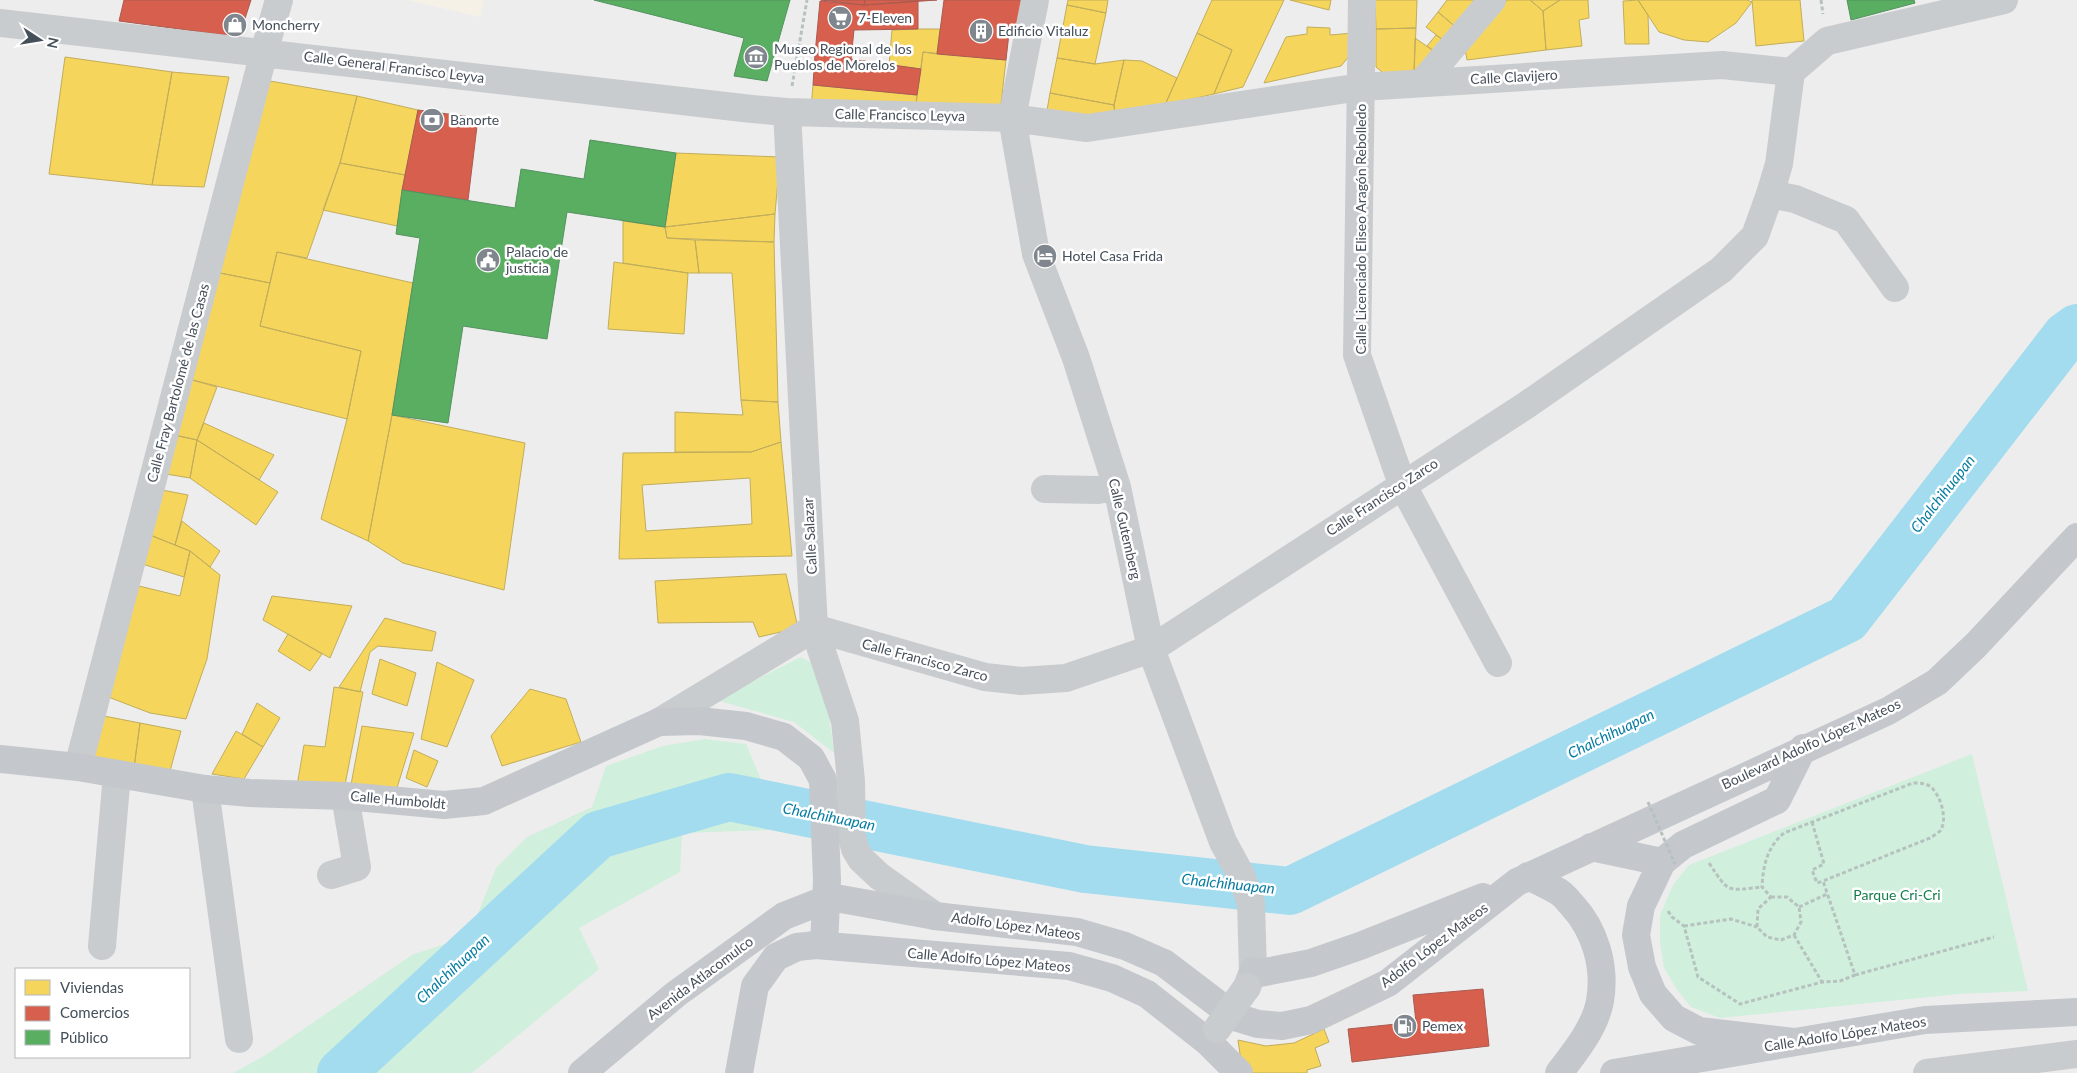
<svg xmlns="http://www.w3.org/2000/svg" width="2077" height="1073" font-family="Lato,sans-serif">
  <rect width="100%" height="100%" fill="#eeeded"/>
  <path fill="#f6f1e7" d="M 408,0 L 484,0 L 480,17 Z"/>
  <path fill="#d0efdc" d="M 801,657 L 812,663 L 825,687 L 834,753 L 794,722 L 716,700 Z
    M 705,739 L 746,744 L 767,794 L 768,830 L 682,833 L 680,872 L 579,928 L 599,969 L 472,1073 L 233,1073 L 264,1056 L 412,955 L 469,936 L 496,868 L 527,837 L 592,807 L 606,766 L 663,746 Z
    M 1972,754 L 2028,991 L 1959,994 L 1720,1018 L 1691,1007 L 1677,990 L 1664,968 L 1660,942 L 1660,915 L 1673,885 L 1689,865 Z"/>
  <path fill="#f6d55c" stroke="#c1ad5b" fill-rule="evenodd" d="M 1068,0 L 1108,0 L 1106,13 L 1067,5 Z
    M 1212,0 L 1284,0 L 1243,87 L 1214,94 L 1232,50 L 1197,33 Z
    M 1290,0 L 1331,0 L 1329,10 Z
    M 1375,0 L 1417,0 L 1416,28 L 1376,29 Z
    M 1447,0 L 1482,0 L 1458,29 L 1438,12 Z
    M 1507,0 L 1530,0 L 1543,11 L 1546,50 L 1467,60 L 1465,49 Z
    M 1530,0 L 1560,0 L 1543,11 Z
    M 1560,0 L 1588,0 L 1589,18 L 1579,20 L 1582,46 L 1546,50 L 1543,11 Z
    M 1638,0 L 1747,0 L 1752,2 L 1736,23 L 1708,42 L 1684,40 L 1659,32 Z
    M 1638,0 L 1648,15 L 1649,44 L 1625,44 L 1623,1 Z
    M 1752,0 L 1800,0 L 1804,41 L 1756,46 Z
    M 1067,5 L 1106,13 L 1095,64 L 1057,58 Z
    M 1438,12 L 1458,29 L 1447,43 L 1426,27 Z
    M 1307,27 L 1330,28 L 1330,35 L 1353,33 L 1354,50 L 1341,66 L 1264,83 L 1286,37 L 1307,34 Z
    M 1416,28 L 1414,73 L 1387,76 L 1376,67 L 1376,29 Z
    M 918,29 L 940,29 L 937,54 L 923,52 L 921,69 L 889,65 L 892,30 Z
    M 1197,33 L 1232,50 L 1214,94 L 1165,105 Z
    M 1436,35 L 1447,43 L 1438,54 L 1427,46 Z
    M 1415,38 L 1438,54 L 1414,73 Z
    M 923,52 L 1006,60 L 1000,113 L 915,111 Z
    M 65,57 L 172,72 L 152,185 L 49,174 Z
    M 1057,58 L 1095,64 L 1124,60 L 1114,105 L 1050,93 Z
    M 1124,60 L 1142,61 L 1177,78 L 1165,105 L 1115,115 L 1114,105 Z
    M 172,72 L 229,77 L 204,187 L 152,185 Z
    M 264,80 L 357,96 L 340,163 L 307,258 L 277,252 L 270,283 L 215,272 Z
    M 813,85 L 917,95 L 915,111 L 811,108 Z
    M 1050,93 L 1114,105 L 1115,115 L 1046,116 Z
    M 357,96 L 418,110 L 405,175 L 340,163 Z
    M 676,153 L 780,157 L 775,214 L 665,227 Z
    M 340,163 L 405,175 L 397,226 L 323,210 Z
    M 775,214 L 774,242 L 667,238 L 665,227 Z
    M 623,221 L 665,227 L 667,238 L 695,240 L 699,273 L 688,273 L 623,263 Z
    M 695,240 L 774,242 L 778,402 L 741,400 L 732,273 L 699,273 Z
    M 277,252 L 413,283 L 392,415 L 368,541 L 321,519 L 347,419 L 361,351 L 260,326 Z
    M 614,262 L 688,273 L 684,334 L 608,329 Z
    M 215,272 L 270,283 L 260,326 L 361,351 L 347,419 L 185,378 Z
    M 185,378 L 217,387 L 197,440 L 170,434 Z
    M 741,400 L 778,402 L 781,442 L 751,452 L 675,452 L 675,412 L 743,415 Z
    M 392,415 L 525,443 L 504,590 L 403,563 L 368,541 Z
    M 204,423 L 274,455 L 259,480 L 197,440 Z
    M 170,434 L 197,440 L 190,478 L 160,473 Z
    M 197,440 L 278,492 L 256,525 L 190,478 Z
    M 781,442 L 792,556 L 619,559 L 623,453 L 751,452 ZM 750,478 L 752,524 L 646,531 L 642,485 Z
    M 157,489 L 188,495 L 175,545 L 145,533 Z
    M 182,521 L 220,551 L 210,567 L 190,551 L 175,545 Z
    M 145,533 L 190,551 L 184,577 L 139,563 Z
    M 190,551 L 220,575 L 207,659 L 186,719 L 150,713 L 103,695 L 131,584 L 180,596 Z
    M 786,574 L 798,628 L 759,637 L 753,622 L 658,623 L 655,581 Z
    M 272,596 L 352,606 L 330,658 L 263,620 Z
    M 385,618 L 436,632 L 432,651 L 378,646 L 370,652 L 360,692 L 339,687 Z
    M 288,634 L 322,654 L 310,671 L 278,651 Z
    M 380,659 L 416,673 L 407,706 L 372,694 Z
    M 437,662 L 474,680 L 447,747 L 421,739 Z
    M 334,687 L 363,692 L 344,790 L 297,786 L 304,745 L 325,747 Z
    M 530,689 L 566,699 L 581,742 L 502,766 L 491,736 Z
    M 257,703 L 280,718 L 263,747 L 242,734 Z
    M 99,715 L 140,723 L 134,768 L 93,759 Z
    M 140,723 L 181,731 L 170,771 L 134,768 Z
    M 362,726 L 414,733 L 396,791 L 350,790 Z
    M 236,731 L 263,747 L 244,779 L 212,774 Z
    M 414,750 L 438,761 L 427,787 L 406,778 Z
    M 1324,1029 L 1329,1042 L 1315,1048 L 1321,1066 L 1307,1070 L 1307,1073 L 1252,1073 L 1241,1061 L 1238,1040 L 1266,1046 L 1294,1043 Z"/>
  <path fill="#d6604d" stroke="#aa5b51" d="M 124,0 L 251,0 L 239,37 L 119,21 Z
    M 821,0 L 865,0 L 864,5 Z
    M 865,0 L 937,0 L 864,5 Z
    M 944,0 L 1026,0 L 1021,34 L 1009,33 L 1006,60 L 937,54 Z
    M 820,1 L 864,5 L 918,1 L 918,29 L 854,30 L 851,59 L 815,54 Z
    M 815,54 L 921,69 L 917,95 L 813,85 Z
    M 418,110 L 478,118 L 468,200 L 402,190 Z
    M 1483,989 L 1489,1046 L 1352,1062 L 1348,1029 L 1416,1022 L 1413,995 Z"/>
  <path fill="#5aae61" stroke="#53925f" d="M 594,0 L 790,0 L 767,81 L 734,76 L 744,38 Z
    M 1847,0 L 1914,0 L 1915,3 L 1851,20 Z
    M 590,140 L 676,153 L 665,227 L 567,212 L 547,339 L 463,326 L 448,423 L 392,415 L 420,238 L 396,234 L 402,190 L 515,208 L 521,169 L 584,179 Z"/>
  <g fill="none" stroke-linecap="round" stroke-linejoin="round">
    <path stroke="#a2dcee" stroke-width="48" d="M 341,1073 L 598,835 L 729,797 L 1085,869 L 1290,891 L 1847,619 L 2066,336 L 2077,328"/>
    <path stroke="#b6c2bf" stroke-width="3" stroke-dasharray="4 2.5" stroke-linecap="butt" d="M 1821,0 L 1823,14
      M 792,86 L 807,0
      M 1812,822 L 1824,864 L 1812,870 L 1817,883 L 1823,881
      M 1709,863 C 1729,893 1726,891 1762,887
      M 1771,897 L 1787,897 L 1799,907 L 1801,922 L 1794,935 L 1781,940 L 1767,937 L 1757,927 L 1758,909 Z
      M 1799,907 L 1827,894
      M 1668,911 L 1672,917 L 1684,926 L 1698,977 L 1740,1004 L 1822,982 L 1840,981 L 1855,975 L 1823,881 L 1930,838 C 1933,836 1938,833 1940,831 C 1948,820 1941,797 1932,788 C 1927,783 1920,783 1913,783 L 1784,833 C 1767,847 1763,866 1762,887 L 1771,897
      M 1684,926 L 1731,919 L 1757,927
      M 1794,935 L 1822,982
      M 1855,975 L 1994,937"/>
    <path stroke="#c9ccce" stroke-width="28" d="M 1035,0 L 1012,118 L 1036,254 L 1076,358 L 1117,487 L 1151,649 L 1223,842 L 1241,875 L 1251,903 L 1253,971 L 1247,987
      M 1362,0 L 1357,355 L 1402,484 L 1498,663
      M 0,23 L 752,109 L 787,112 L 1012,118 L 1087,128 L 1361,87 L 1722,65 L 1791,72 L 1827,41 L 2004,0
      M 1422,83 L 1492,0
      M 787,112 L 814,628 L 845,721 L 851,781 L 852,836 L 855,849 L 861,859 L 879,876 L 935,916
      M 1770,194 L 1795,199 L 1846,220 L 1895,288
      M 1045,489 L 1098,490 L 1117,487
      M 814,628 L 985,677 L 1021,681 L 1066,678 L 1151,649 L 1525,406 L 1721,270 L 1755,236 L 1770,194 L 1779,164 L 1791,72
      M 659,722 L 814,628
      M 78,767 L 264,52 L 279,0
      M 205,789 L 239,1039
      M 331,875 L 357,867 L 345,796
      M 102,946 L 117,774
      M 1927,1073 L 2077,1054"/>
    <path stroke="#c4c8cc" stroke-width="28" d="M 0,759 L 78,767 L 205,789 L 250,793 L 345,796 L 444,805 L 484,801 L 659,722 L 699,721 L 746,726 L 784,737 L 811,758 L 823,780 L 827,880 L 824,945
      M 1591,847 L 1662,862
      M 1528,876 C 1538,881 1549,886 1559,892 C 1564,895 1568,901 1572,905 C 1595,930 1606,966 1600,1001 C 1595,1028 1575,1052 1559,1073
      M 1253,971 L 1260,973 L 1311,963 L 1360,946 L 1483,897
      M 1794,1042 L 1699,1031 L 1674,1018 L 1653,994 L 1642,967 L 1636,935 L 1641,906 L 1662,862 L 1683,845 L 1777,800 L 1803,748
      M 582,1073 L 676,994 L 784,916 L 827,899 L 841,899 L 935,916 L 1077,932 L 1125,946 L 1164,963 L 1235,1017 L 1258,1024 L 1282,1026 L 1311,1020 L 1388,983 L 1517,882 L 1888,711 L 1937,682 L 1976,645 L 2077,537
      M 739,1073 L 755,986 L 776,957 L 797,947 L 816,945 L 1069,966 L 1112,978 L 1147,994 L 1208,1042 L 1239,1073
      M 1614,1073 L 1925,1020 L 2077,1012"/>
    <path stroke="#b6c2bf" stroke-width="3" stroke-dasharray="4 2.5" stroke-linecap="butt" d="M 1648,802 L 1675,864"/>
    <path stroke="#c9ccce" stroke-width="28" d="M 1217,1029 L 1247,987"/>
  </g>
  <defs>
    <g id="supermarket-disc" transform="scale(1.25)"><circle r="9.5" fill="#80868d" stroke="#fff"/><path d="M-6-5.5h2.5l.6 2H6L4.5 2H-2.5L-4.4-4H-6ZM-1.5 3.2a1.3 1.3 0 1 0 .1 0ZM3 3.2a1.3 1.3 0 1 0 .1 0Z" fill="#fff"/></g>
    <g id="shop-disc" transform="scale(1.25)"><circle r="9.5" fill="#80868d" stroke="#fff"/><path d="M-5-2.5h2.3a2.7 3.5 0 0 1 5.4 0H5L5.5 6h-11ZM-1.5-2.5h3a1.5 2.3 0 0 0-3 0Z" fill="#fff"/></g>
    <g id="building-disc" transform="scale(1.25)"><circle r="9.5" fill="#80868d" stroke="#fff"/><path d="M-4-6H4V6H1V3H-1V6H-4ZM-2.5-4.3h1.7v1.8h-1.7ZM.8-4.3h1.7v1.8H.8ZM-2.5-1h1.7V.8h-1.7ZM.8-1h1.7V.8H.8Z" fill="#fff"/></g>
    <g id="museum-disc" transform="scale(1.25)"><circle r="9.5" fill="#80868d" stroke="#fff"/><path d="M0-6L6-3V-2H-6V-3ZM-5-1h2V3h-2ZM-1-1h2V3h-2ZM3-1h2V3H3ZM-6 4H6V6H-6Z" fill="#fff"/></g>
    <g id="bank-disc" transform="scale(1.25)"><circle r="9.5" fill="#80868d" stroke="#fff"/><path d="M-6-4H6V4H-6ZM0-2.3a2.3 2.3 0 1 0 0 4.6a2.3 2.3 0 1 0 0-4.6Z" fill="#fff"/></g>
    <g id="hotel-disc" transform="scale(1.25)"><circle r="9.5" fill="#80868d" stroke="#fff"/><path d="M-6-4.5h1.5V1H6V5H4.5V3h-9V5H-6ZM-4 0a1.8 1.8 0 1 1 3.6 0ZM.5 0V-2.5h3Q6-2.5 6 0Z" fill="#fff"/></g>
    <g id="civic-disc" transform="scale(1.25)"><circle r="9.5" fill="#80868d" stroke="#fff"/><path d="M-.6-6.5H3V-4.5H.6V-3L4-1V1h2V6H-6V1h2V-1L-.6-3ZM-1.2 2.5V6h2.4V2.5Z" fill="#fff"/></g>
    <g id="fuel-disc" transform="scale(1.25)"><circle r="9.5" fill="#80868d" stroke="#fff"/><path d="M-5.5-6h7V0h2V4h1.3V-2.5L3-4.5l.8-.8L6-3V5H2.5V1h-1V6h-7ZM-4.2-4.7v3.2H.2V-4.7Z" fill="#fff"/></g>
  </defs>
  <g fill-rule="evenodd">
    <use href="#supermarket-disc" x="840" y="18"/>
    <use href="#shop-disc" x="235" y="25"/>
    <use href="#building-disc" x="981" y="31"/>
    <use href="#museum-disc" x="756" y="57"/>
    <use href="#bank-disc" x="432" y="120"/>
    <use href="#hotel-disc" x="1045" y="256"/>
    <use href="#civic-disc" x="488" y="260"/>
    <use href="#fuel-disc" x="1405" y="1026"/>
  </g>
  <g text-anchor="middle" stroke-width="5" stroke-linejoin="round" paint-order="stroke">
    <g font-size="14" fill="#444f5a" stroke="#fff" text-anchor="start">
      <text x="858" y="23">7-Eleven</text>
      <text x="252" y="30">Moncherry</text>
      <text x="998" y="36">Edificio Vitaluz</text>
      <text x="774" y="54">Museo Regional de los<tspan x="774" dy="16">Pueblos de Morelos</tspan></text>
      <text x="450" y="125">Banorte</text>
      <text x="506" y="257">Palacio de<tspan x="506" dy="16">justicia</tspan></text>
      <text x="1062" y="261">Hotel Casa Frida</text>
      <text x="1422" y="1031">Pemex</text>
    </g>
    <g font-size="14" fill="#444f5a" stroke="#fff">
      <text transform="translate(394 67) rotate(7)" y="5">Calle General Francisco Leyva</text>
      <text transform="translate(1514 77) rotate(-3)" y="5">Calle Clavijero</text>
      <text transform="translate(900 115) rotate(1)" y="5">Calle Francisco Leyva</text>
      <text transform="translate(1361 229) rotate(-90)" y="5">Calle Licenciado Eliseo Aragón Rebolledo</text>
      <text transform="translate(178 383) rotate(-75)" y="5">Calle Fray Bartolomé de las Casas</text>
      <text transform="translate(1382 497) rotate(-33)" y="5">Calle Francisco Zarco</text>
      <text transform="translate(1125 529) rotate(77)" y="5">Calle Gutemberg</text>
      <text transform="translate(810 536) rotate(-93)" y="5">Calle Salazar</text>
      <text transform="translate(925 660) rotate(15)" y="5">Calle Francisco Zarco</text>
      <text transform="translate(1811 744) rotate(-25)" y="5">Boulevard Adolfo López Mateos</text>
      <text transform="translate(398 800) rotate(5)" y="5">Calle Humboldt</text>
      <text transform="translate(1016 926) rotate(8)" y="5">Adolfo López Mateos</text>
      <text transform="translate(1434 945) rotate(-37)" y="5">Adolfo López Mateos</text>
      <text transform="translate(989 960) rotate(5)" y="5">Calle Adolfo López Mateos</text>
      <text transform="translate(700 978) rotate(-37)" y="5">Avenida Atlacomulco</text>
      <text transform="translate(1845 1034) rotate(-9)" y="5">Calle Adolfo López Mateos</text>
    </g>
    <g font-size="14" fill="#137d4b" stroke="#fff">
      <text x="1897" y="900">Parque Cri-Cri</text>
    </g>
    <g font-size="15" font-style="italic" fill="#087da2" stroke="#fff">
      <text transform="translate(1943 494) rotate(-52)" y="5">Chalchihuapan</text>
      <text transform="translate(1611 734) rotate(-26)" y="5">Chalchihuapan</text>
      <text transform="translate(829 817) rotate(11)" y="5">Chalchihuapan</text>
      <text transform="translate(1228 884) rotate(6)" y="5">Chalchihuapan</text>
      <text transform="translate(453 969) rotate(-43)" y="5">Chalchihuapan</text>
    </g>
  </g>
  <rect x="15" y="968" width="175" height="90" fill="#ffffff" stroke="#b4b9bd"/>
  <rect x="25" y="980" width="25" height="15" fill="#f6d55c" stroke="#b4b9bd"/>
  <text x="60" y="993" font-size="15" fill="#444f5a">Viviendas</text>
  <rect x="25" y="1006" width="25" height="15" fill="#d6604d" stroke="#b4b9bd"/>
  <text x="60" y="1018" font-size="15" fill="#444f5a">Comercios</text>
  <rect x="25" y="1030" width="25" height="15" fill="#5aae61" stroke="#b4b9bd"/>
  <text x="60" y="1043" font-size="15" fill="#444f5a">Público</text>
  <g transform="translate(40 40) rotate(102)" stroke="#ffffff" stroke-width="4" paint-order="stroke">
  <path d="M0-4L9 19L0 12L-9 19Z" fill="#444f5a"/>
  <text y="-8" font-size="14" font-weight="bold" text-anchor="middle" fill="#444f5a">N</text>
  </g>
</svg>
